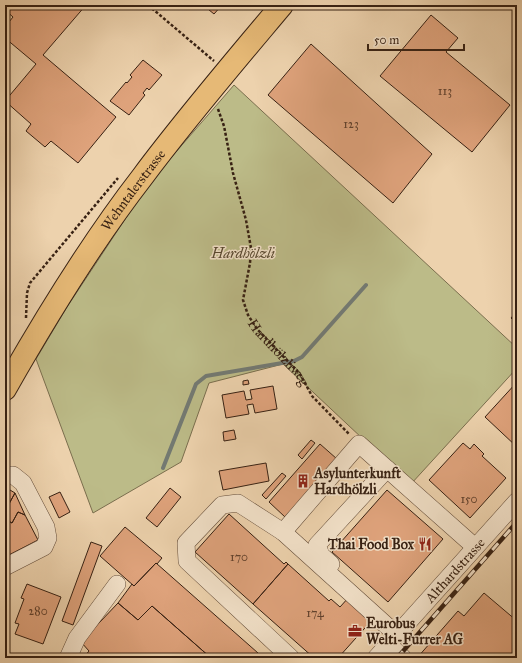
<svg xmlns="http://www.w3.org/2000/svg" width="522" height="663" font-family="'IM FELL Great Primer',serif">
  <rect width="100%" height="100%" fill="#edd2ad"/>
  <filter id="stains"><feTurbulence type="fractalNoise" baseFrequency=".005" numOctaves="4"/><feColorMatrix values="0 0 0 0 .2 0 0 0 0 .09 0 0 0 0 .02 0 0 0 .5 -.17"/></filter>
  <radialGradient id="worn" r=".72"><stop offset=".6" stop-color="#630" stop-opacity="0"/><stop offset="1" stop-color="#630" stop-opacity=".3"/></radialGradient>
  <path fill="#bcbb88" stroke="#7a6e4e" d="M 234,85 L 517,348 L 517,368 L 411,484 L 283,364 L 209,383 L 181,462 L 93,513 L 36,359 L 67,307 L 149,183 Z"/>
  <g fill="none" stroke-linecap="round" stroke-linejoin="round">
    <path stroke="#737a73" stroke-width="4" d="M 163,468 L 196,384 L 206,376 L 294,361 L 302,357 L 366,285"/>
  </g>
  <path fill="#dea27b" stroke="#372113" d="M 5,5 L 86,5 L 43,55 L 116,117 L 78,163 L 51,141 L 45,147 L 26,131 L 31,124 L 5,101 L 36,64 L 5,38 L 5,27 L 13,17 L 5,10 Z
    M 203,5 L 222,5 L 214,14 Z
    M 431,15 L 458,38 L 446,52 L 510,105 L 472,152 L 380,76 Z
    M 311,44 L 432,154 L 393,203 L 268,95 Z
    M 143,60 L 162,75 L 149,90 L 147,88 L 143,93 L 145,95 L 129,115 L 110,101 L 126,82 L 127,83 L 132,77 L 130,75 Z
    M 517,311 L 517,324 L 511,318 Z
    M 248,380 L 249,384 L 243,385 L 243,381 Z
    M 517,382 L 517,447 L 485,417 Z
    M 273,386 L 277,409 L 255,413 L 253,404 L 247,405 L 249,414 L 226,418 L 222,395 L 244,391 L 246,400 L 252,399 L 250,390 Z
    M 234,430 L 236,439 L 224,441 L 223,432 Z
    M 311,440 L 315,443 L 302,459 L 298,455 Z
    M 463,443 L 470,449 L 474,444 L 484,454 L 482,456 L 506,478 L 470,518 L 429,480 Z
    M 320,444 L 337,459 L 285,517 L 269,502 Z
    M 266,463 L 269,481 L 223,490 L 219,471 Z
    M 282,473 L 286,476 L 266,499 L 262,495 Z
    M 5,487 L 15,493 L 5,511 Z
    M 170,488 L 181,497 L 157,527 L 146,518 Z
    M 387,490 L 443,539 L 388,602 L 332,552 Z
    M 60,492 L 70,512 L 59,518 L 49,497 Z
    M 15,493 L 25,515 L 18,512 L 12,523 L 5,519 L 5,511 Z
    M 18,512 L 25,515 L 38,540 L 5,557 L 5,519 L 12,523 Z
    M 229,514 L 284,564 L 286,562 L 288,564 L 253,604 L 195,552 Z
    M 125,527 L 162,558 L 157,564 L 156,563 L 134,586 L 100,556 Z
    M 91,542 L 102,546 L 73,625 L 62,621 Z
    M 156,563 L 258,653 L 254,658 L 211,658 L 152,606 L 138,620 L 118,603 L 132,584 L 134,586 Z
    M 288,564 L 329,601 L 331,599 L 340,607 L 349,597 L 373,619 L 338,658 L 314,658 L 253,604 Z
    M 27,584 L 61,597 L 43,644 L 15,634 L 19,624 L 15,623 L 24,599 L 21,598 Z
    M 484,593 L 517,621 L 517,658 L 417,658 L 458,611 L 464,616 Z
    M 118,603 L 138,620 L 152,606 L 211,658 L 83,658 L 89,651 L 81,642 Z"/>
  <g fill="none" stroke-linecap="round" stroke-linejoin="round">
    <g stroke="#644d3a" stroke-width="18">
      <g id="minor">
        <path d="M 5,475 L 13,475 L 23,483 L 46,527 L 48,538 L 44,547 L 5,567"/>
        <path d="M 283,532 L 359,444 L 475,547"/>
        <path d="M 331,564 L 321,555 L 317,545 L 387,469"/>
        <path d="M 388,644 L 403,658"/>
        <path d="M 68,658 L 77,638 L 117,584"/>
        <path d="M 291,658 L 187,561 L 186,543 L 222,505 L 238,503 L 283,532 L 397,635"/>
        <path id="s2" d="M 376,658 L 517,501"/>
      </g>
    </g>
    <g stroke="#372113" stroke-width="24">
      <g id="major">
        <path id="s3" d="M 5,389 C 47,315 91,243 143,176 C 187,117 235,61 282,5"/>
      </g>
    </g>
    <g stroke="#372113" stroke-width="2.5" stroke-dasharray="3 2" stroke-linecap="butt">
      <path d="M 148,5 L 214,61"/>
      <path id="s1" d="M 218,109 L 224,126 L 233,173 L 246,220 L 251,248 L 250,263 L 243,300 L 248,315 L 257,329 L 300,374 L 312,396 L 349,434"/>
      <path d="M 26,318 L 27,293 L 30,283 L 118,178"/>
    </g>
    <use href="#minor" stroke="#f3e2ca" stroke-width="17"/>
    <use href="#major" stroke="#e6b976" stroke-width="22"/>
    <g stroke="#372113" stroke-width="4.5">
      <path id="rail" d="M 397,658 L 517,522"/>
    </g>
    <use href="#rail" stroke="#f3e2ca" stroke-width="3" stroke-dasharray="9" stroke-linecap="butt"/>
  </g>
  <defs>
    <g id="building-bare" transform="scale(1.08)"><path d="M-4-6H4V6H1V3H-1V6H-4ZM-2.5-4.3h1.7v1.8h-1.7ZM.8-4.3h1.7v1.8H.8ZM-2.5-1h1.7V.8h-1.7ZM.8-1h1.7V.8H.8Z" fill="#8f2418" stroke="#f3e2ca" stroke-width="2.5" paint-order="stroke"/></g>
    <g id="restaurant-bare" transform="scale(1.08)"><path d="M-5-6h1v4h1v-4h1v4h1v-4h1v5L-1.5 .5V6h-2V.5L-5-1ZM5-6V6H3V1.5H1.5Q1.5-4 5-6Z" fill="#8f2418" stroke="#f3e2ca" stroke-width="2.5" paint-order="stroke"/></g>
    <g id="office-bare" transform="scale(1.08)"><path d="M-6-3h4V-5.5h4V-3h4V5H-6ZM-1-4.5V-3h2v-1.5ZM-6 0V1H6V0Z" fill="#8f2418" stroke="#f3e2ca" stroke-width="2.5" paint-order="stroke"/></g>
  </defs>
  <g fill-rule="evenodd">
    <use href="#building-bare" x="303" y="481"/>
    <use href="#restaurant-bare" x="425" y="544"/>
    <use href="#office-bare" x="355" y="631"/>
  </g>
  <g text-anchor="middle" stroke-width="3" stroke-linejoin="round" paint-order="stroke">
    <g font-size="12" fill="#61412d">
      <text x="445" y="95">113</text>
      <text x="351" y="128">123</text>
      <text x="469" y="503">150</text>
      <text x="239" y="561">170</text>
      <text x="38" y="615">280</text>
      <text x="315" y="617">174</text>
    </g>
    <g font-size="14" fill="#372113" stroke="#f3e2ca">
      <text dy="5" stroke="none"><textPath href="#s3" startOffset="237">Wehntalerstrasse</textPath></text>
      <text dy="5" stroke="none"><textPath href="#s1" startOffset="260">Hardhölzliweg</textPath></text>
      <text dy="5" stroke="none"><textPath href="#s2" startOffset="118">Althardstrasse</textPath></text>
    </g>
    <g font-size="14" font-style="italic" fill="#584830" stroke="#f3e2ca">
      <text x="243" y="258">Hardhölzli</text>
    </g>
    <g font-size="14" font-weight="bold" fill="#372113" stroke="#f3e2ca" text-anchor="start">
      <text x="314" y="478">Asylunterkunft<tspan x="314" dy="16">Hardhölzli</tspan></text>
      <text x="414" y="549" text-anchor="end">Thai Food Box</text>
      <text x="366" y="628">Eurobus<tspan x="366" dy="16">Welti-Furrer AG</tspan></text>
    </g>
  </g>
  <rect width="522" height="663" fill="none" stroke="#edd2ad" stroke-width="20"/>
  <rect x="6" y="6" width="510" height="651" fill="none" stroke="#372113" stroke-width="2"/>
  <rect x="10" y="10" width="502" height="643" fill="none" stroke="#372113"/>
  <path d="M368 44v6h96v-6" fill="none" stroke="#372113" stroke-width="2"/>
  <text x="374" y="44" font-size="12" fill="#372113" stroke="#f3e2ca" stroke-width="3" paint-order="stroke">50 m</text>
  <rect width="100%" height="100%" filter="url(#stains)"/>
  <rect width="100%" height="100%" fill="url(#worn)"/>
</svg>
